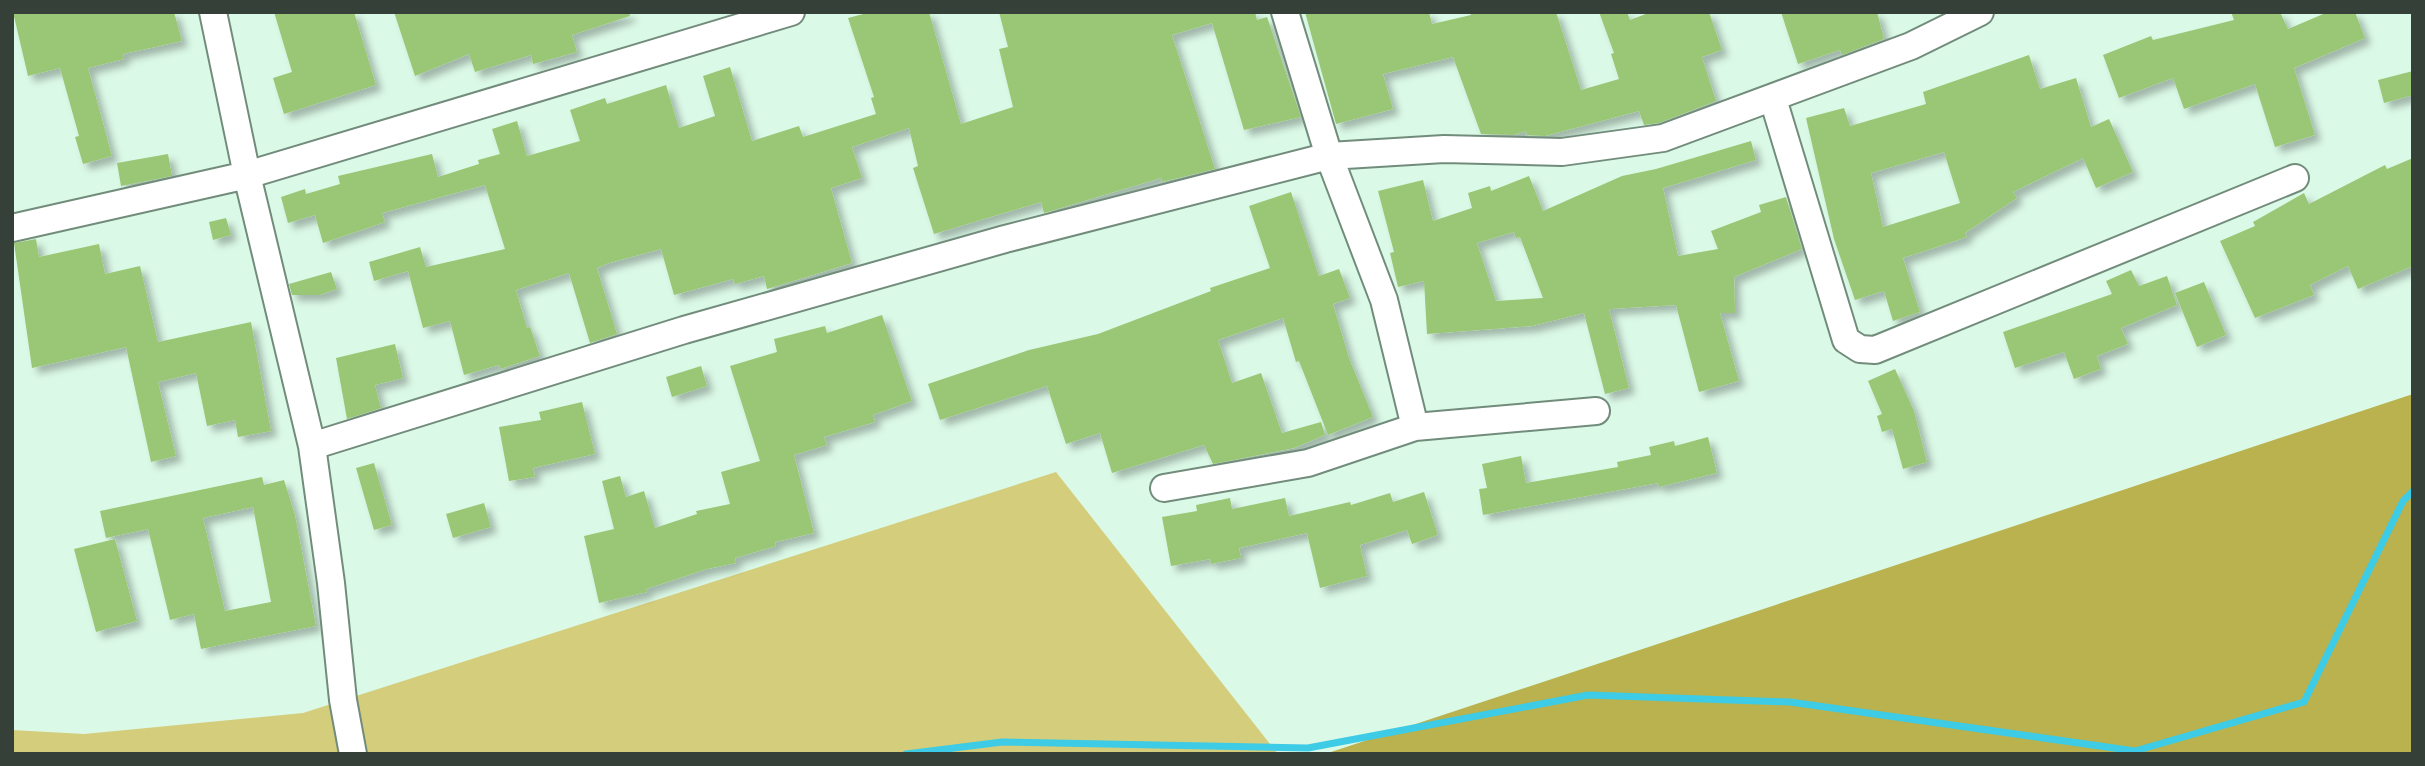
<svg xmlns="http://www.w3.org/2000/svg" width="2425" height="766" font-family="Arial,sans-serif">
  <defs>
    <filter id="shadow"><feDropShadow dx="6" dy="6" stdDeviation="3.5" flood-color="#0004"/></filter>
  </defs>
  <rect width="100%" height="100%" fill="#dbf9e7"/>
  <path fill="#d4ce7c" d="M 1056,472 L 1278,754 L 12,754 L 12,730 L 84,734 L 303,713 Z"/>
  <path fill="#b9b24e" d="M 2413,394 L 2413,754 L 1325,754 Z"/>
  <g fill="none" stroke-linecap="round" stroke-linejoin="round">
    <path stroke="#3ecbe5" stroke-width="7" d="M 906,754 L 1002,742 L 1308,748 L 1588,695 L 1790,702 L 2135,751 L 2304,702 L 2403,501 L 2413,491"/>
  </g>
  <path fill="#9ac774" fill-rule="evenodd" filter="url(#shadow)" d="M 13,12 L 174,12 L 182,41 L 123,54 L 124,59 L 88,68 L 112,156 L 83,164 L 75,137 L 79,136 L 60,68 L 28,76 Z
    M 274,12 L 354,12 L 376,85 L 284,114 L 273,78 L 292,72 Z
    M 394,12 L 629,12 L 630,16 L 572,35 L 577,52 L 533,64 L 531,55 L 475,72 L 469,54 L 415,76 Z
    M 871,12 L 929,12 L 961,124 L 1013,107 L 999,49 L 1008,47 L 999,12 L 1255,12 L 1257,20 L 1267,17 L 1301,117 L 1244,130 L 1212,23 L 1172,35 L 1215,169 L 1162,182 L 1161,178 L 1044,213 L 1041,202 L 934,234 L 913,168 L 918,166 L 909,128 L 852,147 L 862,178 L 831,188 L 852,263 L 767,289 L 764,276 L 735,284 L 733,279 L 674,295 L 661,249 L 609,263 L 597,268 L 617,334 L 590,343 L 569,273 L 516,290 L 527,328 L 530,327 L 540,356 L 500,369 L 499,365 L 464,375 L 450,321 L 423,328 L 408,271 L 374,281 L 369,262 L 420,247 L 426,267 L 505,249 L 485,185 L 382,213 L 385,222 L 323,243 L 315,215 L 288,223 L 281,197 L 305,189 L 306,194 L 340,184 L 338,176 L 432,154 L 438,177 L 479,164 L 478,160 L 500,154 L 492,129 L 517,121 L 527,156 L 580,141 L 570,110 L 605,98 L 607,104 L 666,85 L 679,128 L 715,116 L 703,76 L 730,67 L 752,141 L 799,126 L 803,137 L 876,114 L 871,98 L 874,97 L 848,18 Z
    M 1305,12 L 1429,12 L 1432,24 L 1471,15 L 1470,12 L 1556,12 L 1581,90 L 1619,79 L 1611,54 L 1614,53 L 1599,12 L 1627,12 L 1630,20 L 1651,12 L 1709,12 L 1722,50 L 1702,57 L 1716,101 L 1659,123 L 1644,125 L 1639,111 L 1545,136 L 1527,135 L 1526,131 L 1514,135 L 1481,134 L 1453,57 L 1383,74 L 1393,109 L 1336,124 Z
    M 1781,12 L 1877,12 L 1884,39 L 1842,55 L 1840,50 L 1798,64 Z
    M 2231,12 L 2280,12 L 2288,29 L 2328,12 L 2355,12 L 2365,38 L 2294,68 L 2315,135 L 2275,147 L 2255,84 L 2184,109 L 2173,78 L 2119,98 L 2103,55 L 2151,36 L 2153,40 L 2234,20 Z
    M 2029,55 L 2040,89 L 2076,78 L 2091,127 L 2109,119 L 2133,172 L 2096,188 L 2083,158 L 2013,192 L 2017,198 L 1965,233 L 1967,237 L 1903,258 L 1920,312 L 1893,321 L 1884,291 L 1855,300 L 1834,239 L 1806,118 L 1844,108 L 1850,126 L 1926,104 L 1923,92 ZM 1944,152 L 1960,203 L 1883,227 L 1871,173 Z
    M 2413,71 L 2413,95 L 2384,103 L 2378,80 Z
    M 1751,141 L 1756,160 L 1663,188 L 1678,256 L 1718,249 L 1711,231 L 1761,212 L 1759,205 L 1786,197 L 1802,249 L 1734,277 L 1735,313 L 1720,313 L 1739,381 L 1699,392 L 1676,305 L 1609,309 L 1629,388 L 1605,394 L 1584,313 L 1532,326 L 1427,334 L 1424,281 L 1398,287 L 1390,253 L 1394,252 L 1378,191 L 1423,180 L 1433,221 L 1472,208 L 1468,193 L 1490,186 L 1491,191 L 1529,176 L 1543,211 L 1622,176 L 1656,169 ZM 1514,232 L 1516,238 L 1520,237 L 1543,298 L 1496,301 L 1477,243 Z
    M 168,154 L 172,176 L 121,186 L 117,163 Z
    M 2413,158 L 2413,266 L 2358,289 L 2348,266 L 2310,285 L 2314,295 L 2255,318 L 2220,241 L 2255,226 L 2253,222 L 2304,193 L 2309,204 L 2385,165 L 2387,169 Z
    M 1291,192 L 1319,276 L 1339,269 L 1350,298 L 1333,304 L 1349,358 L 1373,417 L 1328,435 L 1299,361 L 1296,362 L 1283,318 L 1218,340 L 1232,383 L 1261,373 L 1282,433 L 1321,422 L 1325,435 L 1294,448 L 1213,464 L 1204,445 L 1112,473 L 1100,433 L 1066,444 L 1047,386 L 940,420 L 928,384 L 1029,350 L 1098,334 L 1211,291 L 1210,288 L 1270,268 L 1249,206 Z
    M 226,218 L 231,235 L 213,240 L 209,222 Z
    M 36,239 L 39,257 L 99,244 L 105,274 L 140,266 L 158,342 L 251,322 L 271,431 L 238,437 L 235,420 L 207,426 L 196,373 L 158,382 L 176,456 L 151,462 L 126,347 L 32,368 L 14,243 Z
    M 2131,270 L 2139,286 L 2167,276 L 2177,305 L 2121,328 L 2128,344 L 2097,356 L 2101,369 L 2074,379 L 2064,352 L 2015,368 L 2003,332 L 2112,294 L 2106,281 Z
    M 331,272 L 337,289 L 320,295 L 292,295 L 289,284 Z
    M 2204,282 L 2226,335 L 2197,347 L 2175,293 Z
    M 882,315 L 912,401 L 873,415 L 875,422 L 824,437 L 827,445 L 794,455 L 814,533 L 775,542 L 776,546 L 735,558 L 736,563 L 707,569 L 646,589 L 647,592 L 599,603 L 584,536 L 614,529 L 602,481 L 620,476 L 626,497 L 644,491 L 655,528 L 697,514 L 696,511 L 730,504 L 721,472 L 760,461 L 730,366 L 777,352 L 774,339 L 825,326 L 827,333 Z
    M 395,344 L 403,378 L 375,385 L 381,408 L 347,419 L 336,358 Z
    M 701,366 L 707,386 L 672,397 L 666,377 Z
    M 1895,369 L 1914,411 L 1927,462 L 1903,469 L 1892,429 L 1882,432 L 1877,416 L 1882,414 L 1868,381 Z
    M 582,402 L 595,454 L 533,468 L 535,477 L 509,481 L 499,427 L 541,420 L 539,412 Z
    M 1708,437 L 1717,473 L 1659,487 L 1658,483 L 1483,515 L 1479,489 L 1487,488 L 1482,464 L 1521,456 L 1526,483 L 1618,467 L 1617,462 L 1651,455 L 1649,447 L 1674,441 L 1675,446 Z
    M 374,463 L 392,525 L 374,530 L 356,468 Z
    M 262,477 L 264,485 L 284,480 L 295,515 L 316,626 L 201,649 L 194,614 L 170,620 L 148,529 L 106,538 L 100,511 ZM 253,507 L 271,602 L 225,611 L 203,518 Z
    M 1424,492 L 1438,535 L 1412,544 L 1407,530 L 1360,545 L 1367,576 L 1320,588 L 1307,533 L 1239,548 L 1241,558 L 1211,564 L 1210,559 L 1171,566 L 1162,517 L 1197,511 L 1196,505 L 1230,498 L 1232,509 L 1285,498 L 1289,516 L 1350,502 L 1351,505 L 1390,493 L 1393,502 Z
    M 484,503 L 491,527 L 453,538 L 446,514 Z
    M 115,539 L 137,621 L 96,632 L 74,549 Z"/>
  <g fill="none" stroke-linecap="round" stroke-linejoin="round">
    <g stroke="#728c7c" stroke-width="30">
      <path id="street" d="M 213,12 L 247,175 L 312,446 L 331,583 L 343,700 L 353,754
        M 1285,12 L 1329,156 L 1384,300 L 1415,427
        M 1773,99 L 1846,340 L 1860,349 L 1875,350 L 2295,178
        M 12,228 L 247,175 L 791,12
        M 312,446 L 684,330 L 1005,239 L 1329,156 L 1444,149 L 1562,152 L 1663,138 L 1911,46 L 1980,12
        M 1164,488 L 1308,463 L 1415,427 L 1596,411"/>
    </g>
    <use href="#street" stroke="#fff" stroke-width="26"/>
  </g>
  <rect width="2425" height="766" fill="none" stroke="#354039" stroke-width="28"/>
</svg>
